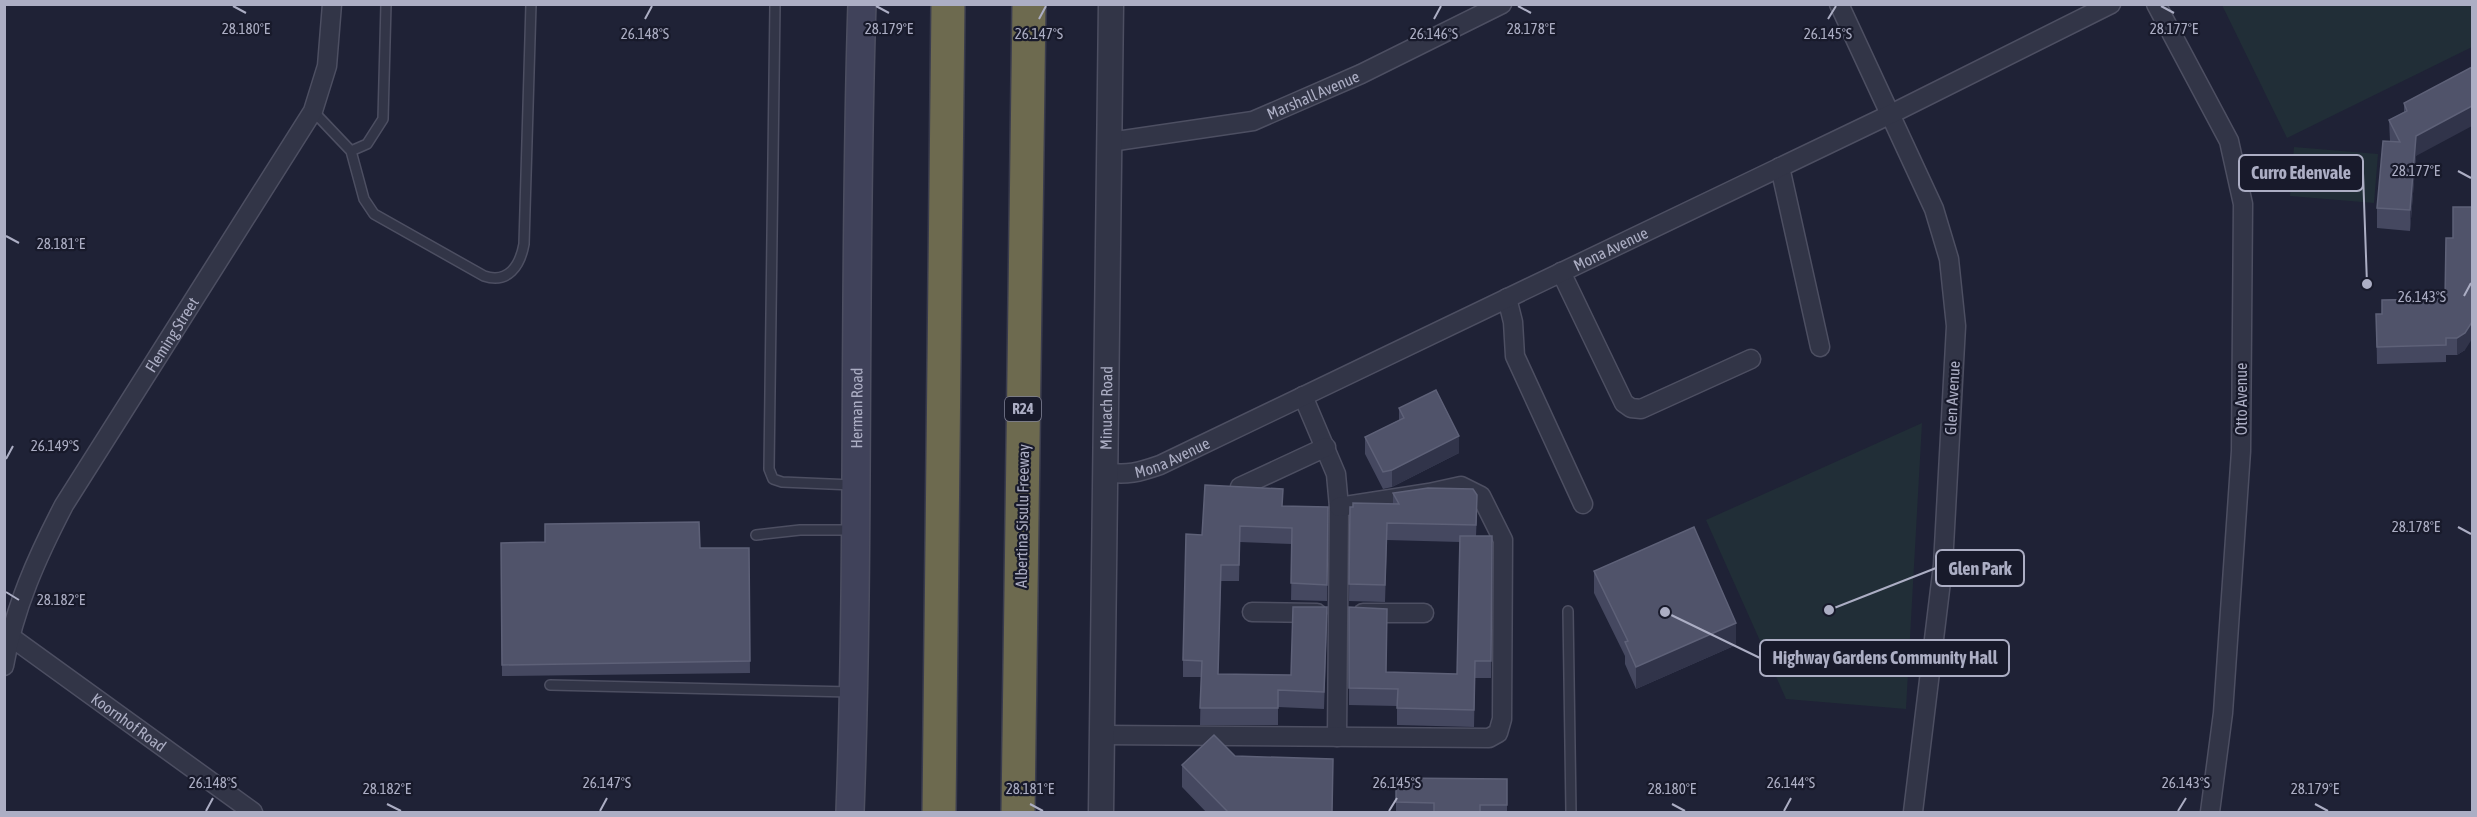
<svg xmlns="http://www.w3.org/2000/svg" width="2477" height="817" font-family="'Asap Condensed',sans-serif">
  <rect width="100%" height="100%" fill="#1f2236"/>
  <path fill="#212e37" d="M 2222,5 L 2472,5 L 2472,47 L 2287,138 Z
    M 2294,147 L 2378,154 L 2374,203 L 2290,196 Z
    M 1922,423 L 1906,709 L 1786,699 L 1706,520 Z"/>
  <g fill="none" stroke-linecap="round" stroke-linejoin="round">
    <g stroke="#4d4f62" stroke-width="12">
      <path id="service" d="M 775,4 L 769,469 L 773,479 L 782,482 L 853,485
        M 313,111 L 351,151 L 364,199 L 374,214 L 484,276 C 508,284 520,266 524,244 L 531,4
        M 351,151 L 367,144 L 383,119 L 386,4
        M 756,535 L 800,530 L 853,530
        M 1568,611 L 1571,812
        M 550,685 L 852,692"/>
    </g>
    <g stroke="#4d4f62" stroke-width="21">
      <g id="minor">
        <path d="M 1839,4 L 1934,209 L 1949,259 L 1956,326 L 1943,565 L 1913,812"/>
        <path d="M 2156,4 L 2229,141 L 2243,204 L 2241,451 L 2223,713 L 2210,812"/>
        <path id="s1" d="M 1110,142 L 1253,121 L 1361,74 L 1502,4"/>
        <path d="M 1780,167 L 1820,347"/>
        <path d="M 1561,272 L 1624,403 L 1631,408 L 1641,409 L 1751,359"/>
        <path d="M 1507,298 L 1513,322 L 1515,356 L 1583,504"/>
        <path d="M 1303,396 L 1336,474 L 1339,507 L 1337,737"/>
        <path id="s2" d="M 1105,472 C 1126,476 1140,472 1160,465 L 1891,114 L 2111,4"/>
        <path d="M 1240,487 L 1326,447"/>
        <path d="M 1252,612 L 1317,613"/>
        <path d="M 1363,613 L 1424,613"/>
        <path id="s3" d="M 4,632 L 253,812"/>
        <path id="s4" d="M 4,666 C 14,608 37,557 64,505 L 313,111 L 327,66 L 332,4"/>
        <path d="M 1102,735 L 1489,738 L 1498,733 L 1502,719 L 1503,540 L 1481,496 L 1461,486 L 1429,493 L 1339,507"/>
      </g>
    </g>
    <g stroke="#4d4f62" stroke-width="27">
      <g id="tertiary">
        <path id="s5" d="M 1101,812 L 1111,4"/>
      </g>
    </g>
    <g stroke="#4d4f62" stroke-width="30">
      <g id="secondary">
        <path id="s6" d="M 850,812 C 860,543 853,274 862,4"/>
      </g>
    </g>
    <g stroke="#3a3c4e" stroke-width="36">
      <path id="motorway" d="M 939,812 L 948,4
        M 1018,812 L 1029,4"/>
    </g>
    <use href="#service" stroke="#323547" stroke-width="9"/>
    <use href="#minor" stroke="#323547" stroke-width="18"/>
    <use href="#tertiary" stroke="#323547" stroke-width="24"/>
    <use href="#secondary" stroke="#40425a" stroke-width="27"/>
    <use href="#motorway" stroke="#6d6a4f" stroke-width="33"/>
  </g>
  <path fill="#454860" d="M 2472,67 L 2416,156 L 2410,231 L 2377,228 L 2377,208 L 2390,141 L 2389,120 L 2404,112 L 2404,103 Z
    M 2445,299 L 2465,350 L 2457,355 L 2446,355 L 2446,362 L 2377,364 L 2376,314 L 2382,314 L 2382,300 Z
    M 1399,408 L 1459,453 L 1392,487 L 1383,489 L 1365,454 L 1365,437 L 1399,420 Z
    M 1393,493 L 1477,512 L 1476,536 L 1492,536 L 1491,678 L 1475,678 L 1474,727 L 1397,725 L 1397,706 L 1349,705 L 1349,607 L 1386,672 L 1457,674 L 1460,542 L 1387,540 L 1385,602 L 1349,601 L 1350,507 L 1393,504 Z
    M 1283,506 L 1328,507 L 1327,601 L 1291,600 L 1292,544 L 1240,542 L 1239,581 L 1221,581 L 1218,674 L 1291,675 L 1327,624 L 1324,709 L 1278,707 L 1278,725 L 1200,725 L 1201,677 L 1183,677 L 1183,660 L 1202,535 Z
    M 545,542 L 700,548 L 749,548 L 750,673 L 502,676 L 501,543 Z
    M 1594,571 L 1736,645 L 1636,689 L 1625,664 L 1625,656 L 1594,593 Z
    M 1235,756 L 1333,781 L 1332,813 L 1207,813 L 1182,787 L 1182,765 Z
    M 1396,778 L 1507,779 L 1507,813 L 1396,813 Z"/>
  <path fill="#31344a" d="M 2472,106 L 2472,126 L 2416,156 L 2410,231 L 2410,210 L 2416,136 Z
    M 2472,322 L 2472,339 L 2465,350 L 2457,355 L 2457,338 Z
    M 1459,436 L 1459,453 L 1392,487 L 1392,470 Z
    M 1736,623 L 1736,645 L 1636,689 L 1636,667 Z"/>
  <path fill="#50536a" stroke="#5e6178" stroke-width="1.5" d="M 2472,67 L 2472,106 L 2416,136 L 2410,210 L 2377,208 L 2383,141 L 2400,142 L 2389,120 L 2407,111 L 2404,103 Z
    M 2453,207 L 2472,207 L 2472,322 L 2465,333 L 2457,338 L 2446,338 L 2446,345 L 2377,347 L 2376,314 L 2382,314 L 2382,300 L 2445,299 L 2446,238 L 2453,238 Z
    M 1436,390 L 1459,436 L 1392,470 L 1383,472 L 1365,437 L 1404,418 L 1399,408 Z
    M 1205,485 L 1283,489 L 1282,506 L 1328,507 L 1327,585 L 1291,583 L 1292,528 L 1240,526 L 1239,565 L 1221,565 L 1218,674 L 1291,675 L 1293,607 L 1327,607 L 1324,692 L 1278,690 L 1278,708 L 1200,708 L 1202,661 L 1183,660 L 1186,534 L 1202,535 Z
    M 1428,488 L 1473,489 L 1477,495 L 1476,525 L 1387,523 L 1385,585 L 1349,584 L 1350,507 L 1353,507 L 1353,503 L 1399,504 L 1393,493 Z
    M 699,522 L 700,548 L 749,548 L 750,661 L 502,665 L 501,543 L 545,542 L 545,524 Z
    M 1694,527 L 1736,623 L 1636,667 L 1625,642 L 1628,641 L 1594,571 Z
    M 1460,536 L 1492,536 L 1491,661 L 1475,661 L 1474,710 L 1397,708 L 1398,689 L 1349,688 L 1349,607 L 1387,609 L 1386,672 L 1457,674 Z
    M 1214,735 L 1235,756 L 1333,759 L 1332,813 L 1229,813 L 1182,765 Z
    M 1396,778 L 1507,779 L 1507,805 L 1480,805 L 1480,813 L 1434,813 L 1434,803 L 1396,802 Z"/>
  <path fill="none" stroke="#acaec4" stroke-width="2" d="M 233,6 L 246,13M 876,6 L 889,13M 1518,6 L 1531,13M 2161,6 L 2174,13M 645,19 L 652,6M 1039,19 L 1046,6M 1434,19 L 1441,6M 1828,19 L 1836,6M 2458,171 L 2471,178M 6,236 L 19,243M 2464,296 L 2471,283M 6,459 L 13,446M 2458,527 L 2471,534M 6,592 L 19,600M 387,804 L 401,811M 1030,804 L 1043,811M 1672,804 L 1685,811M 2315,804 L 2328,811M 206,811 L 213,798M 600,811 L 607,798M 1389,811 L 1397,798M 1784,811 L 1791,798M 2178,811 L 2186,798"/>
  <g text-anchor="middle" stroke-width="4.5" stroke-linejoin="round" paint-order="stroke">
    <rect fill="#181a2b" stroke="#808296" stroke-width="1.5" x="1005" y="397" width="36" height="24" rx="4.5"/>
    <g font-size="15" font-weight="bold" fill="#acaec4">
      <text x="1023" y="414">R24</text>
    </g>
    <g font-size="16" fill="#acaec4" stroke="#181a2b">
      <text dy="6" stroke="none"><textPath href="#s1" startOffset="210">Marshall Avenue</textPath></text>
      <text dy="6" stroke="none"><textPath href="#s2" startOffset="556">Mona Avenue</textPath></text>
      <text dy="6" stroke="none"><textPath href="#s4" startOffset="374">Fleming Street</textPath></text>
      <text transform="translate(1952 398) rotate(-87)" y="6">Glen Avenue</text>
      <text transform="translate(2241 399) rotate(-90)" y="6">Otto Avenue</text>
      <text dy="6" stroke="none"><textPath href="#s6" startOffset="404">Herman Road</textPath></text>
      <text dy="6" stroke="none"><textPath href="#s5" startOffset="404">Minuach Road</textPath></text>
      <text dy="6" stroke="none"><textPath href="#s2" startOffset="70">Mona Avenue</textPath></text>
      <text transform="translate(1022 516) rotate(-89)" y="6">Albertina Sisulu Freeway</text>
      <text dy="6" stroke="none"><textPath href="#s3" startOffset="154">Koornhof Road</textPath></text>
    </g>
  </g>
  <g font-size="15" text-anchor="middle" fill="#acaec4" stroke="#181a2b" stroke-width="4.5" stroke-linejoin="round" paint-order="stroke">
    <text x="246" y="34">28.180°E</text>
    <text x="889" y="34">28.179°E</text>
    <text x="1531" y="34">28.178°E</text>
    <text x="2174" y="34">28.177°E</text>
    <text x="645" y="39">26.148°S</text>
    <text x="1039" y="39">26.147°S</text>
    <text x="1434" y="39">26.146°S</text>
    <text x="1828" y="39">26.145°S</text>
    <text x="2416" y="176">28.177°E</text>
    <text x="61" y="249">28.181°E</text>
    <text x="2422" y="302">26.143°S</text>
    <text x="55" y="451">26.149°S</text>
    <text x="2416" y="532">28.178°E</text>
    <text x="61" y="605">28.182°E</text>
    <text x="213" y="788">26.148°S</text>
    <text x="607" y="788">26.147°S</text>
    <text x="1397" y="788">26.145°S</text>
    <text x="1791" y="788">26.144°S</text>
    <text x="2186" y="788">26.143°S</text>
    <text x="387" y="794">28.182°E</text>
    <text x="1030" y="794">28.181°E</text>
    <text x="1672" y="794">28.180°E</text>
    <text x="2315" y="794">28.179°E</text>
  </g>
  <path fill="none" stroke="#acaec4" stroke-width="2" d="M2367 284L2363 173M1829 610L1936 568M1665 612L1760 658"/>
  <g fill="#acaec4" stroke="#181a2b" stroke-width="2">
    <circle cx="2367" cy="284" r="6"/>
    <circle cx="1829" cy="610" r="6"/>
    <circle cx="1665" cy="612" r="6"/>
  </g>
  <g fill="#181a2b" stroke="#acaec4" stroke-width="2">
    <rect x="2239" y="155" width="124" height="36" rx="6"/>
    <rect x="1936" y="550" width="88" height="36" rx="6"/>
    <rect x="1760" y="640" width="249" height="36" rx="6"/>
  </g>
  <g font-size="18" text-anchor="middle" font-weight="bold" fill="#acaec4">
    <text x="2301" y="179">Curro Edenvale</text>
    <text x="1980" y="575">Glen Park</text>
    <text x="1885" y="664">Highway Gardens Community Hall</text>
  </g>
  <rect width="2477" height="817" fill="none" stroke="#acaec4" stroke-width="12"/>
</svg>
